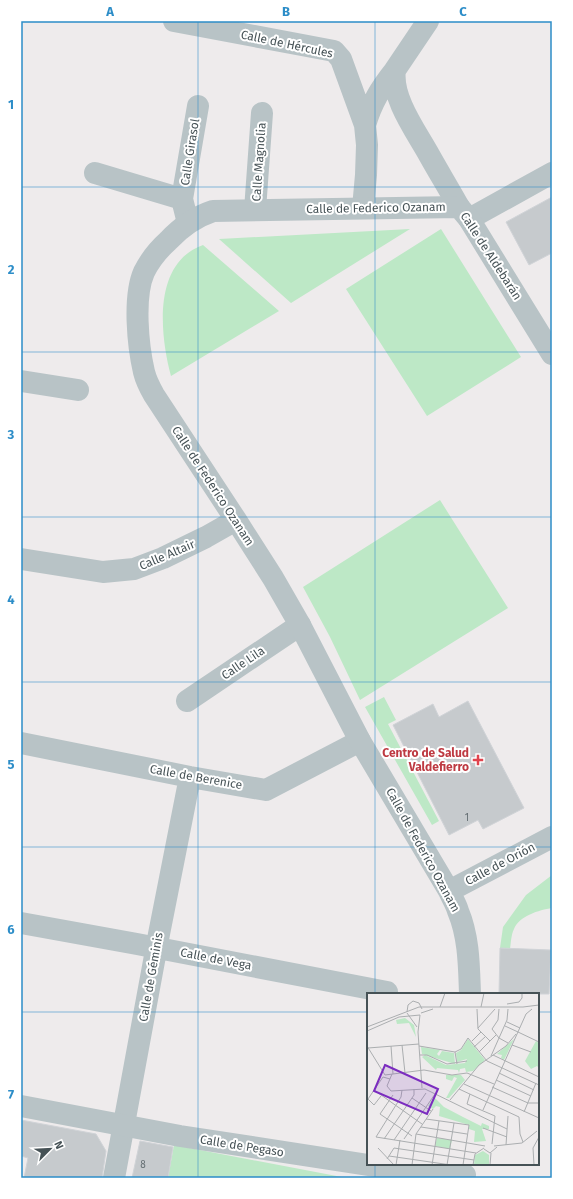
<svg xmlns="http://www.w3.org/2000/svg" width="573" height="1199" font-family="'Fira Sans',sans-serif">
  <rect width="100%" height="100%" fill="#eeebec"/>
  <path fill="#bde8c6" d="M 410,229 L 291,303 L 219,239 Z
    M 441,229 L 521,357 L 427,416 L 346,289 Z
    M 203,245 L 279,311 L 171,376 C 160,335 152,263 203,245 Z
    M 440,500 L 508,608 L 360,700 L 330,637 L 303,587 Z
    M 384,697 L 396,720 L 388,724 L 439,821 L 432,825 L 365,707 Z
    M 552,875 L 552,908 C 539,910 519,916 514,929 C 511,935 511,943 510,949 L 500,948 L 503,927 L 526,895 Z
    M 174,1145 L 347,1178 L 168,1178 Z"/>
  <path fill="#c6cacd" stroke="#d0d3d7" d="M 552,197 L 552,253 L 529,265 L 506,222 Z
    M 468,701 L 524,808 L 483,829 L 478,820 L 449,835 L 393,725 L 433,704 L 439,717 Z
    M 500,948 L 551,950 L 549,994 L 499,994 Z
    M 21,1120 L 96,1134 L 106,1151 L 102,1178 L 24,1178 L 28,1158 L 21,1156 Z
    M 140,1141 L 173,1147 L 168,1178 L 132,1178 Z"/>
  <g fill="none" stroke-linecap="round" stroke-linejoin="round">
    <path stroke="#b8c3c6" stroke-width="22" d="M 174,21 L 334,51 L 341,59 L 365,125 L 367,145 L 366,175 L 363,208
      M 428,21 L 395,70 C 391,97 415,130 428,153 C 438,171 449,189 459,207
      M 365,125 C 372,102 380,89 395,70
      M 95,173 L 182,199
      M 255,210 L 262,113
      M 469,219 L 552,173
      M 188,223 L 182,199 L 198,106
      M 21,381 L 78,390
      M 187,701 L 300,625
      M 21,743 L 190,777 L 266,790 L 360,741
      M 21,923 L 137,944 L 387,992
      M 114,1178 L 159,934 L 190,777"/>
    <path stroke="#b8c3c6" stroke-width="22" d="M 21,559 L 103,572 L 134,569 L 163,558 L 206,537 L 236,520
      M 449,891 L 552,837
      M 470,994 C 469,966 469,937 458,911 C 456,904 452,898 449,891 L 360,741 L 300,625 L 273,578 L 236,520 L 154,395 C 150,388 146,380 144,372 C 138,346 133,297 144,272 C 150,260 158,250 168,241 C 181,227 195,217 213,211 L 459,207 L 469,219 L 552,354
      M 21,1106 L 180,1136 L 446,1177 L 465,1175"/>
  </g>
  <path fill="none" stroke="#2c8dc8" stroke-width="1" stroke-opacity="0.55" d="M 198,21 L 198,1178M 375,21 L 375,994M 21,187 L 552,187M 21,352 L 552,352M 21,517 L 552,517M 21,682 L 552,682M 21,847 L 552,847M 21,1012 L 368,1012M 538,1012 L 552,1012M 375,1164 L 375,1178"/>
  <path fill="#e0444e" stroke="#fff" stroke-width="1.5" d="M476 754h4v4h4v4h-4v4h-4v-4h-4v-4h4z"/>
  <g text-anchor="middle" stroke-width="4" stroke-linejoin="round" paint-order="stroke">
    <g font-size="10" fill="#667074">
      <text x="467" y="821">1</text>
      <text x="143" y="1168">8</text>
    </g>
    <g font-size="12" fill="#465256" stroke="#fff">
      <text transform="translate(287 44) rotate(12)" y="4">Calle de Hércules</text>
      <text transform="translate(190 152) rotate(-81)" y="4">Calle Girasol</text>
      <text transform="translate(259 162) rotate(-86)" y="4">Calle Magnolia</text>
      <text transform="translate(376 208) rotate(-1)" y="4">Calle de Federico Ozanam</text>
      <text transform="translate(491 256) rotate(57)" y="4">Calle de Aldebarán</text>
      <text transform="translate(213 486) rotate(57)" y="4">Calle de Federico Ozanam</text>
      <text transform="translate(167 555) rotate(-23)" y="4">Calle Altair</text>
      <text transform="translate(243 663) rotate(-34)" y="4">Calle Lila</text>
      <text transform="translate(196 777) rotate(10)" y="4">Calle de Berenice</text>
      <text transform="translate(423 850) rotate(61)" y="4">Calle de Federico Ozanam</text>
      <text transform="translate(500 864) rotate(-28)" y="4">Calle de Orión</text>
      <text transform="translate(216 959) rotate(11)" y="4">Calle de Vega</text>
      <text transform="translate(151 977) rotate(-80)" y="4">Calle de Géminis</text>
      <text transform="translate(242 1146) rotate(9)" y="4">Calle de Pegaso</text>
    </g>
    <g font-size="12" font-weight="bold" fill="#be3a42" stroke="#fff" text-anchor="end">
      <text x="469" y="757">Centro de Salud<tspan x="469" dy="14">Valdefierro</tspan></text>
    </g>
  </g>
  <g transform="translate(367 993)">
    <rect width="172" height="172" fill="#eeebec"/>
    <path d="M 38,25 L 47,32 L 49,44 L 42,30 L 30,31 L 29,27 ZM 101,46 L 118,67 L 106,78 L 99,79 L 98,75 L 93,76 L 92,80 L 91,77 L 70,75 L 69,77 L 55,64 L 58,62 L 79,72 L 98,70 L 100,66 L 90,69 L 89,60 L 94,57 ZM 147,46 L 137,67 L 134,65 L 135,62 L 130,61 ZM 169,48 L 172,50 L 172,75 L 170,73 L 164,76 L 158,68 ZM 54,54 L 73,57 L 70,61 L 72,63 L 75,58 L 87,60 L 88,71 L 55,61 ZM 79,82 L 94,82 L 98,87 L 82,105 L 79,105 L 90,85 L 87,84 L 85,88 L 79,86 ZM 67,104 L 77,114 L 96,124 L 114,133 L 115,130 L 122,133 L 122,136 L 115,136 L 119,148 L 107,149 L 108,138 L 102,136 L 102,132 L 72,123 L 73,114 L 69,113 L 66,116 L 61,113 ZM 70,145 L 85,147 L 83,156 L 68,153 ZM 116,158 L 122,162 L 122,172 L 107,172 L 108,162 Z" fill="#bde8c6"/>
    <path fill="none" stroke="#abaeb0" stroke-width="1" d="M 140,11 L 152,9 L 155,5 L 155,0M 73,14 L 78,0M 114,14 L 117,0M 110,16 L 111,36 L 123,48M 132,16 L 131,27 L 125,36 L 132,45 L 141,50M 40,19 L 41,12 L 46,8 L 52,10 L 55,16M 40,20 L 50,34M 54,20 L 66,16M 53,22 L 51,39 L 55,95M 140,29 L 153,35M 138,33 L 151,39M 0,34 L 52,14 L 156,14 L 172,12M 111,35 L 128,16M 0,38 L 32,24 L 53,22M 151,39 L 172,49M 105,48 L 114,39M 35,52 L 38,80M 145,52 L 164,59M 0,53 L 18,82 L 57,77 L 85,82 L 100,80 L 127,91M 24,53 L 26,81M 52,53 L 88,59 L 94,56 L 101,45 L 120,68 L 172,92M 107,54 L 118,44M 1,55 L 52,51M 88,59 L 90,71M 112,59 L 129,42M 53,62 L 60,62 L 80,71 L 100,68M 126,62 L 172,84M 124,63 L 140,27 L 141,16M 132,80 L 167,97M 25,81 L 20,93 L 24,98 L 58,96 L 140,136M 129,87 L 164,103M 97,91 L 172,125M 125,94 L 161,110 L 172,110M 92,96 L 152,124 L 153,141 L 156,149M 7,97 L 55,131M 35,97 L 34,104 L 9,144 L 109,160M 103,101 L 100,111 L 128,123 L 125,151M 26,102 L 13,121 L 45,143M 14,103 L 7,112 L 1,106 L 16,84 L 23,86M 45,105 L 64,118M 83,107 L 112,72 L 139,53 L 149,41M 116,117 L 159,21 L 165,16M 157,119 L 169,90M 59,126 L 102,132 L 96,172M 54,134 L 100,141M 116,135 L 140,144M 49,141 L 118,153M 49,141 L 66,116M 17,146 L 47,102 L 47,96M 37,146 L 68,101M 27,147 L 59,100M 139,152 L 141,123M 127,153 L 155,150 L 170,138M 11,155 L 27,172M 117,156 L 123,160 L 130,154M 22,163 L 84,172M 20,166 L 27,155 L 107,167M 29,172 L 33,147M 45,172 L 49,141M 65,172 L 72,128M 80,172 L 87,130M 106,172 L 108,161 L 117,155M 123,172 L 124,160M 167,172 L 166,155 L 172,144"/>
    <path fill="#7b2cbf" fill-opacity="0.15" stroke="#7b2cbf" stroke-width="2" d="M 18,72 L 71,96 L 60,121 L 7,98 Z"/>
    <rect width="172" height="172" fill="none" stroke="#465256" stroke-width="2"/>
  </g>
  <rect width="573" height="1199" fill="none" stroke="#ffffff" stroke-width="44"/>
  <g transform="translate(50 1149) rotate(66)" stroke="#ffffff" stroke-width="3" paint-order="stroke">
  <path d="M0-3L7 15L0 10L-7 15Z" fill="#465256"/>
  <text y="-6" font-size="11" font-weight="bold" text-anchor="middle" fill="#465256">N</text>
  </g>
  <rect x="22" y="22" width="529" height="1155" fill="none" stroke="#2c8dc8" stroke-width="1.5"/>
  <g font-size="13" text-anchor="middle" font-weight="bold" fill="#2c8dc8">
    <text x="110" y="16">A</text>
    <text x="286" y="16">B</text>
    <text x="463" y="16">C</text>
    <text x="11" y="109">1</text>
    <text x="11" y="274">2</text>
    <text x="11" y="439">3</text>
    <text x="11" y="604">4</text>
    <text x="11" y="769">5</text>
    <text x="11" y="934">6</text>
    <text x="11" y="1099">7</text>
  </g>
</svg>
